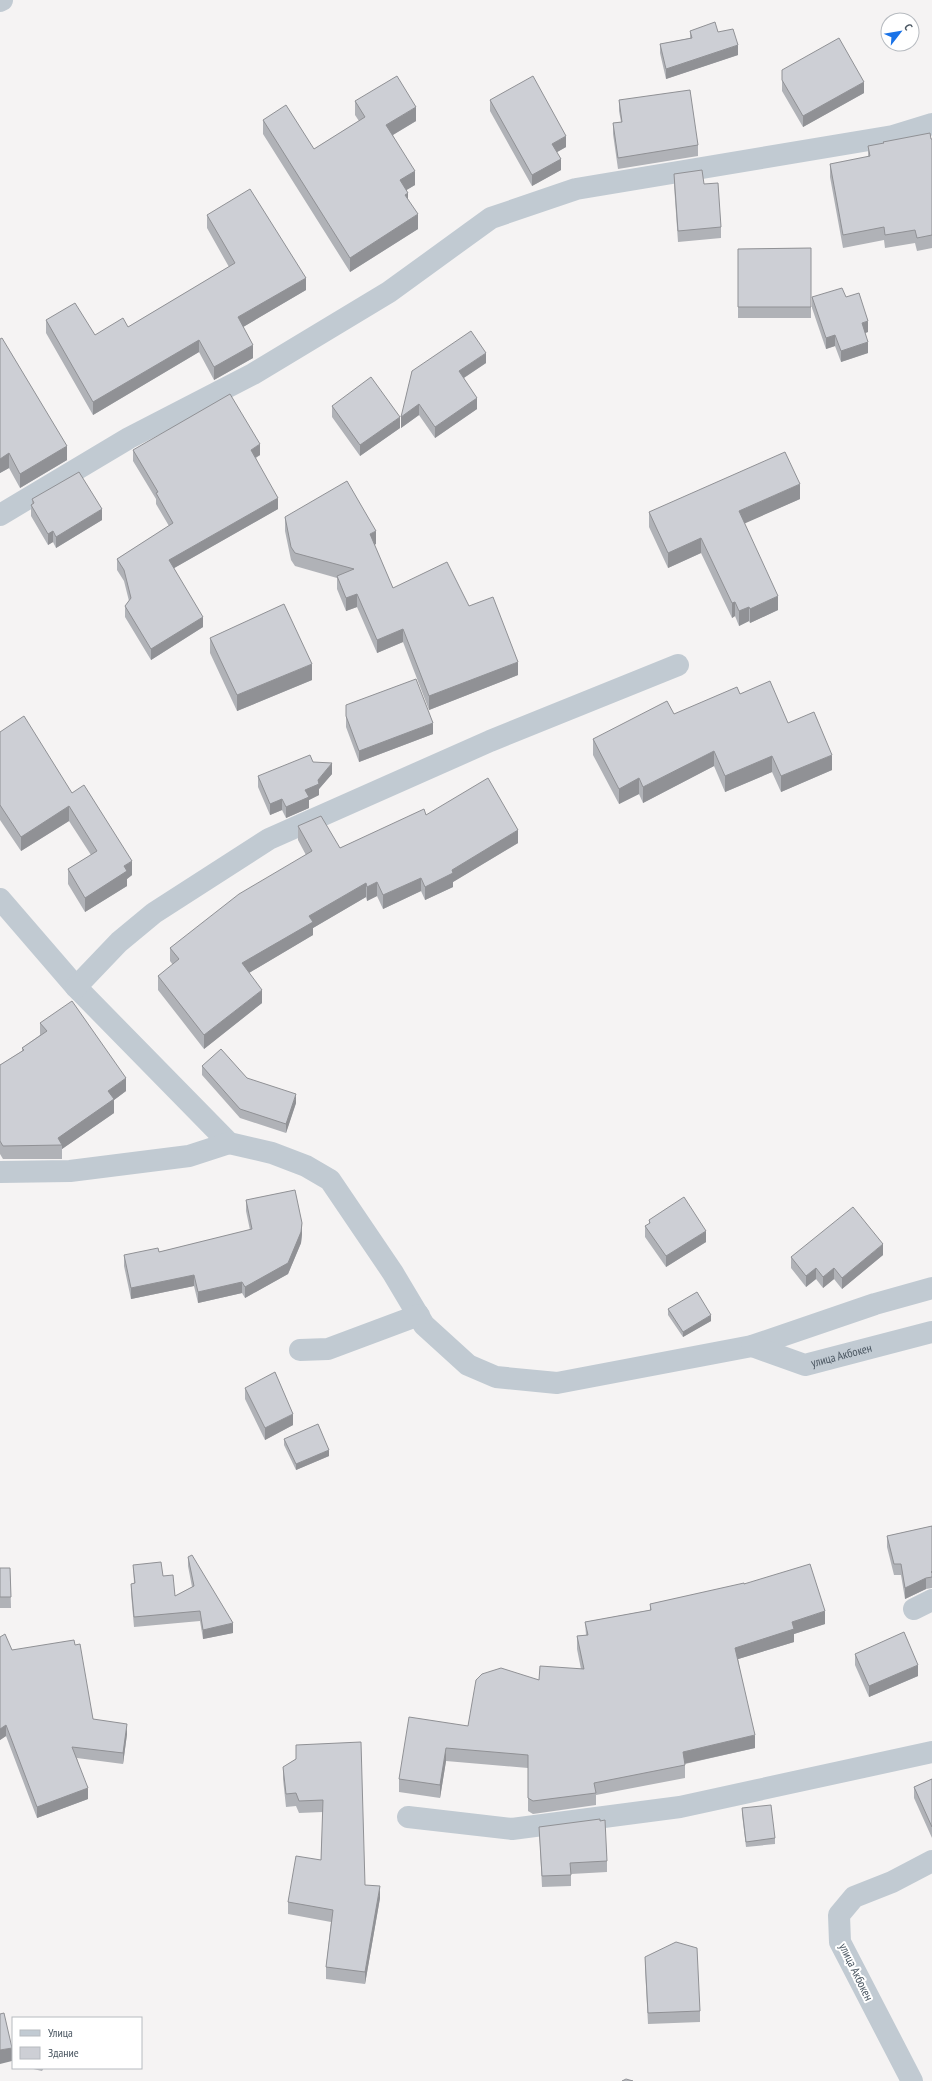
<svg xmlns="http://www.w3.org/2000/svg" width="932" height="2081" font-family="'PT Sans Narrow',sans-serif">
  <rect width="100%" height="100%" fill="#f5f3f3"/>
  <g fill="none" stroke-linecap="round" stroke-linejoin="round">
    <g stroke="#c1cad2" stroke-width="22">
      <path d="M 0,1 L 2,0"/>
      <path d="M 0,515 L 129,438 L 253,374 L 389,292 L 491,218 L 576,189 L 893,136 L 932,124"/>
      <path d="M 0,899 L 76,987 L 229,1143 L 272,1153 L 306,1166 L 330,1180 L 393,1273 L 424,1325 L 468,1365 L 496,1377 L 557,1383 L 752,1346 L 875,1304 L 932,1288"/>
      <path d="M 76,987 L 119,942 L 154,913 L 269,839 L 490,741 L 678,665"/>
      <path d="M 0,1172 L 70,1171 L 189,1156 L 229,1143"/>
      <path id="s1" d="M 752,1346 L 805,1365 L 932,1332"/>
      <path d="M 300,1350 L 328,1349 L 419,1315"/>
      <path d="M 914,1609 L 932,1600"/>
      <path d="M 408,1817 L 512,1829 L 680,1807 L 932,1752"/>
      <path d="M 912,2081 L 840,1942 L 839,1915 L 854,1897 L 892,1882 L 932,1861"/>
    </g>
  </g>
  <path fill="#b0b2b7" d="M 690,31 L 718,32 L 738,55 L 666,79 L 660,53 L 660,44 L 690,38 Z
    M 782,70 L 864,93 L 803,127 L 782,91 Z
    M 490,100 L 566,147 L 557,152 L 561,170 L 532,186 L 490,111 Z
    M 619,100 L 698,145 L 698,156 L 618,169 L 613,134 L 613,123 L 621,122 L 619,111 Z
    M 355,101 L 416,121 L 393,135 L 415,185 L 406,190 L 408,199 L 418,229 L 350,272 L 263,134 L 263,120 L 314,149 L 359,121 L 355,115 Z
    M 932,139 L 932,248 L 917,251 L 915,243 L 885,248 L 884,240 L 843,248 L 830,177 L 830,164 L 868,157 L 868,146 L 883,144 L 883,142 Z
    M 674,174 L 704,184 L 721,227 L 721,238 L 678,242 L 674,185 Z
    M 207,215 L 306,290 L 243,327 L 253,358 L 214,380 L 199,352 L 93,415 L 46,333 L 46,320 L 95,335 L 128,327 L 229,267 L 207,228 Z
    M 811,248 L 811,318 L 738,318 L 738,249 Z
    M 812,297 L 846,297 L 868,332 L 865,333 L 868,353 L 841,362 L 835,346 L 826,349 L 812,308 Z
    M 0,339 L 67,460 L 20,488 L 9,468 L 0,473 Z
    M 486,363 L 464,378 L 477,409 L 435,438 L 419,415 L 401,428 L 412,371 Z
    M 332,406 L 400,428 L 360,456 L 332,417 Z
    M 133,450 L 260,455 L 256,458 L 278,509 L 174,568 L 203,627 L 151,660 L 125,617 L 125,606 L 129,601 L 124,581 L 117,570 L 117,559 L 169,526 L 156,504 L 156,499 L 133,461 Z
    M 32,499 L 102,520 L 56,548 L 53,542 L 48,545 L 31,516 L 31,505 L 32,504 Z
    M 800,499 L 744,523 L 778,610 L 750,623 L 749,621 L 739,626 L 735,616 L 732,618 L 701,553 L 668,568 L 649,527 L 649,512 Z
    M 285,517 L 376,544 L 374,545 L 393,588 L 469,606 L 518,675 L 429,710 L 403,642 L 377,653 L 357,607 L 346,611 L 337,589 L 337,578 L 295,566 L 291,560 L 285,531 Z
    M 210,638 L 312,680 L 237,711 L 210,653 Z
    M 740,694 L 788,723 L 832,770 L 781,792 L 772,772 L 725,792 L 714,766 L 643,803 L 639,794 L 619,804 L 593,755 L 593,739 Z
    M 346,705 L 433,734 L 359,762 L 346,727 Z
    M 0,732 L 72,793 L 132,875 L 127,879 L 127,886 L 85,912 L 68,884 L 68,869 L 91,855 L 69,821 L 21,851 L 0,820 Z
    M 313,762 L 332,774 L 319,789 L 319,795 L 309,800 L 309,808 L 286,818 L 282,810 L 270,815 L 258,787 L 258,776 Z
    M 426,815 L 518,843 L 453,882 L 453,887 L 425,900 L 421,891 L 383,909 L 377,896 L 367,901 L 366,897 L 313,928 L 313,935 L 249,973 L 262,1003 L 204,1049 L 158,990 L 158,976 L 173,965 L 170,961 L 170,948 L 306,855 L 298,840 L 298,826 L 340,848 Z
    M 40,1023 L 126,1091 L 114,1100 L 114,1113 L 62,1149 L 62,1159 L 3,1159 L 0,1154 L 0,1065 L 22,1051 L 22,1048 L 40,1035 Z
    M 202,1066 L 247,1078 L 296,1103 L 286,1133 L 240,1118 L 202,1075 Z
    M 246,1200 L 302,1234 L 301,1243 L 288,1274 L 245,1298 L 242,1293 L 198,1303 L 194,1286 L 131,1299 L 124,1266 L 124,1255 L 159,1252 L 250,1230 L 246,1211 Z
    M 649,1220 L 706,1242 L 666,1267 L 645,1237 L 645,1226 L 649,1224 Z
    M 883,1255 L 842,1289 L 834,1279 L 823,1288 L 816,1279 L 806,1287 L 791,1268 L 791,1257 Z
    M 668,1309 L 711,1321 L 683,1337 L 668,1315 Z
    M 245,1388 L 293,1425 L 265,1440 L 245,1399 Z
    M 284,1439 L 329,1456 L 296,1470 L 284,1445 Z
    M 932,1526 L 932,1588 L 926,1589 L 905,1599 L 901,1575 L 894,1575 L 887,1547 L 887,1536 Z
    M 188,1557 L 233,1633 L 203,1639 L 200,1621 L 134,1627 L 131,1593 L 131,1584 L 134,1583 L 133,1565 L 175,1596 L 192,1587 L 188,1566 Z
    M 0,1568 L 10,1568 L 11,1608 L 0,1608 Z
    M 744,1584 L 825,1624 L 794,1634 L 794,1642 L 738,1659 L 755,1748 L 685,1764 L 685,1778 L 596,1795 L 596,1805 L 533,1814 L 528,1811 L 528,1768 L 446,1761 L 440,1798 L 399,1792 L 399,1779 L 468,1726 L 539,1680 L 581,1669 L 577,1649 L 577,1636 L 586,1635 L 585,1622 L 650,1610 L 650,1604 Z
    M 0,1637 L 12,1650 L 75,1645 L 93,1719 L 127,1734 L 123,1764 L 77,1758 L 88,1799 L 37,1818 L 6,1736 L 0,1740 Z
    M 855,1654 L 918,1676 L 869,1697 L 855,1665 Z
    M 296,1745 L 365,1885 L 380,1898 L 365,1984 L 326,1979 L 326,1967 L 331,1922 L 288,1914 L 288,1902 L 321,1860 L 323,1812 L 299,1813 L 296,1806 L 286,1807 L 283,1779 L 283,1767 L 296,1759 Z
    M 932,1779 L 932,1838 L 914,1798 L 914,1787 Z
    M 742,1808 L 775,1838 L 775,1844 L 746,1847 L 742,1814 Z
    M 539,1827 L 607,1861 L 607,1872 L 571,1874 L 571,1886 L 542,1887 Z
    M 645,1957 L 700,2011 L 700,2022 L 648,2024 L 645,1968 Z
    M 29,2068 L 44,2068 L 42,2071 Z"/>
  <path fill="#909195" d="M 738,45 L 738,55 L 666,79 L 666,69 Z
    M 864,82 L 864,93 L 803,127 L 803,116 Z
    M 416,107 L 416,121 L 386,139 L 386,125 Z
    M 566,136 L 566,147 L 552,155 L 552,144 Z
    M 561,159 L 561,170 L 532,186 L 532,175 Z
    M 415,171 L 415,185 L 400,194 L 400,180 Z
    M 408,193 L 408,207 L 405,195 Z
    M 418,214 L 418,229 L 350,272 L 350,258 Z
    M 306,278 L 306,290 L 238,330 L 238,317 Z
    M 868,321 L 868,332 L 862,334 L 862,323 Z
    M 835,335 L 835,346 L 826,349 L 826,338 Z
    M 199,340 L 199,352 L 93,415 L 93,402 Z
    M 868,342 L 868,353 L 841,362 L 841,351 Z
    M 253,345 L 253,358 L 214,380 L 214,367 Z
    M 486,353 L 486,363 L 459,381 L 459,371 Z
    M 477,398 L 477,409 L 435,438 L 435,427 Z
    M 419,404 L 419,415 L 401,428 L 401,417 Z
    M 400,417 L 400,428 L 360,456 L 360,445 Z
    M 260,444 L 260,455 L 251,460 L 251,450 Z
    M 67,446 L 67,460 L 20,488 L 20,474 Z
    M 9,453 L 9,468 L 0,473 L 0,459 Z
    M 800,484 L 800,499 L 739,526 L 739,511 Z
    M 278,498 L 278,509 L 169,571 L 169,560 Z
    M 102,509 L 102,520 L 56,548 L 56,537 Z
    M 53,531 L 53,542 L 48,545 L 48,534 Z
    M 376,531 L 376,544 L 370,547 L 370,534 Z
    M 701,538 L 701,553 L 668,568 L 668,553 Z
    M 357,594 L 357,607 L 346,611 L 346,598 Z
    M 778,596 L 778,610 L 750,623 L 750,609 Z
    M 735,602 L 735,616 L 732,618 L 732,603 Z
    M 749,607 L 749,621 L 739,626 L 739,611 Z
    M 203,617 L 203,627 L 151,660 L 151,649 Z
    M 403,629 L 403,642 L 377,653 L 377,640 Z
    M 518,662 L 518,675 L 429,710 L 429,696 Z
    M 312,664 L 312,680 L 237,711 L 237,695 Z
    M 433,723 L 433,734 L 359,762 L 359,751 Z
    M 714,751 L 714,766 L 643,803 L 643,787 Z
    M 832,755 L 832,770 L 781,792 L 781,776 Z
    M 772,756 L 772,772 L 725,792 L 725,776 Z
    M 332,763 L 332,774 L 319,789 L 319,795 L 309,800 L 309,808 L 286,818 L 286,807 L 305,790 L 318,780 Z
    M 639,778 L 639,794 L 619,804 L 619,789 Z
    M 282,799 L 282,810 L 270,815 L 270,804 Z
    M 69,806 L 69,821 L 21,851 L 21,837 Z
    M 518,830 L 518,843 L 453,882 L 453,887 L 425,900 L 425,887 L 452,870 Z
    M 132,861 L 132,875 L 127,879 L 127,886 L 85,912 L 85,898 L 124,866 Z
    M 421,878 L 421,891 L 383,909 L 383,895 Z
    M 377,882 L 377,896 L 367,901 L 367,887 Z
    M 366,883 L 366,897 L 313,928 L 313,935 L 242,977 L 242,963 L 309,916 Z
    M 262,990 L 262,1003 L 204,1049 L 204,1035 Z
    M 126,1078 L 126,1091 L 114,1100 L 114,1113 L 62,1149 L 62,1145 L 58,1138 L 108,1091 Z
    M 296,1094 L 296,1103 L 286,1133 L 286,1124 Z
    M 302,1223 L 302,1234 L 301,1243 L 288,1274 L 245,1298 L 245,1287 Z
    M 706,1231 L 706,1242 L 666,1267 L 666,1256 Z
    M 883,1244 L 883,1255 L 842,1289 L 842,1278 Z
    M 816,1268 L 816,1279 L 806,1287 L 806,1276 Z
    M 834,1268 L 834,1279 L 823,1288 L 823,1277 Z
    M 194,1275 L 194,1286 L 131,1299 L 131,1288 Z
    M 242,1282 L 242,1293 L 198,1303 L 198,1292 Z
    M 711,1315 L 711,1321 L 683,1337 L 683,1332 Z
    M 293,1414 L 293,1425 L 265,1440 L 265,1428 Z
    M 329,1450 L 329,1456 L 296,1470 L 296,1464 Z
    M 926,1578 L 926,1589 L 905,1599 L 905,1588 Z
    M 825,1611 L 825,1624 L 794,1634 L 794,1642 L 735,1660 L 735,1648 L 792,1622 Z
    M 233,1623 L 233,1633 L 203,1639 L 203,1630 Z
    M 918,1665 L 918,1676 L 869,1697 L 869,1686 Z
    M 127,1724 L 127,1734 L 123,1764 L 123,1753 Z
    M 6,1725 L 6,1736 L 0,1740 L 0,1729 Z
    M 755,1735 L 755,1748 L 683,1764 L 683,1752 Z
    M 446,1748 L 446,1761 L 440,1798 L 440,1785 Z
    M 88,1788 L 88,1799 L 37,1818 L 37,1807 Z
    M 380,1886 L 380,1898 L 365,1984 L 365,1972 Z
    M 12,2048 L 12,2061 L 0,2064 L 0,2050 Z"/>
  <path fill="#cdcfd5" stroke="#909195" d="M 715,22 L 718,32 L 733,29 L 738,45 L 666,69 L 660,44 L 692,38 L 690,31 Z
    M 839,38 L 864,82 L 803,116 L 782,80 L 782,70 Z
    M 397,76 L 416,107 L 386,125 L 415,171 L 400,180 L 408,193 L 405,195 L 418,214 L 350,258 L 263,120 L 286,105 L 314,149 L 365,117 L 355,101 Z
    M 533,76 L 566,136 L 552,144 L 561,159 L 532,175 L 490,100 Z
    M 690,90 L 698,145 L 618,158 L 613,123 L 622,122 L 619,100 Z
    M 930,133 L 931,139 L 932,139 L 932,235 L 917,238 L 915,230 L 885,235 L 884,227 L 843,235 L 830,164 L 870,156 L 868,146 L 884,143 L 883,142 Z
    M 702,170 L 704,184 L 718,183 L 721,227 L 678,231 L 674,174 Z
    M 250,189 L 306,278 L 238,317 L 253,345 L 214,367 L 199,340 L 93,402 L 46,320 L 75,303 L 95,335 L 123,318 L 128,327 L 235,263 L 207,215 Z
    M 811,248 L 811,307 L 738,307 L 738,249 Z
    M 842,288 L 846,297 L 859,293 L 868,321 L 862,323 L 868,342 L 841,351 L 835,335 L 826,338 L 812,297 Z
    M 471,331 L 486,353 L 459,371 L 477,398 L 435,427 L 419,404 L 401,417 L 412,371 Z
    M 2,338 L 67,446 L 20,474 L 9,453 L 0,459 L 0,339 Z
    M 371,377 L 400,417 L 360,445 L 332,406 Z
    M 230,394 L 260,444 L 251,450 L 278,498 L 169,560 L 203,617 L 151,649 L 125,606 L 131,598 L 124,570 L 117,559 L 173,523 L 156,493 L 158,492 L 133,450 Z
    M 785,452 L 800,484 L 739,511 L 778,596 L 750,609 L 749,607 L 739,611 L 735,602 L 732,603 L 701,538 L 668,553 L 649,512 Z
    M 79,472 L 102,509 L 56,537 L 53,531 L 48,534 L 31,505 L 34,503 L 32,499 Z
    M 347,481 L 376,531 L 370,534 L 393,588 L 447,562 L 469,606 L 493,597 L 518,662 L 429,696 L 403,629 L 377,640 L 357,594 L 346,598 L 337,576 L 354,569 L 295,553 L 291,547 L 285,517 Z
    M 284,604 L 312,664 L 237,695 L 210,638 Z
    M 416,679 L 433,723 L 359,751 L 346,716 L 346,705 Z
    M 770,681 L 788,723 L 814,712 L 832,755 L 781,776 L 772,756 L 725,776 L 714,751 L 643,787 L 639,778 L 619,789 L 593,739 L 667,701 L 674,714 L 737,687 L 740,694 Z
    M 24,716 L 72,793 L 84,785 L 132,861 L 124,866 L 127,871 L 85,898 L 68,869 L 97,851 L 69,806 L 21,837 L 0,805 L 0,732 Z
    M 310,755 L 313,762 L 332,763 L 318,780 L 319,784 L 305,790 L 309,797 L 286,807 L 282,799 L 270,804 L 258,776 Z
    M 488,778 L 518,830 L 452,870 L 453,873 L 425,887 L 421,878 L 383,895 L 377,882 L 367,887 L 366,883 L 309,916 L 313,922 L 242,963 L 262,990 L 204,1035 L 158,976 L 179,959 L 170,948 L 239,894 L 312,851 L 298,826 L 321,816 L 340,848 L 424,809 L 426,815 Z
    M 72,1001 L 126,1078 L 108,1091 L 114,1099 L 58,1138 L 62,1145 L 3,1146 L 0,1141 L 0,1065 L 24,1050 L 22,1048 L 47,1031 L 40,1023 Z
    M 221,1049 L 247,1078 L 296,1094 L 286,1124 L 240,1109 L 202,1066 Z
    M 295,1190 L 302,1223 L 301,1232 L 288,1263 L 245,1287 L 242,1282 L 198,1292 L 194,1275 L 131,1288 L 124,1255 L 158,1248 L 159,1252 L 252,1229 L 246,1200 Z
    M 684,1197 L 706,1231 L 666,1256 L 645,1226 L 650,1223 L 649,1220 Z
    M 853,1207 L 883,1244 L 842,1278 L 834,1268 L 823,1277 L 816,1268 L 806,1276 L 791,1257 Z
    M 697,1292 L 711,1315 L 683,1332 L 668,1309 Z
    M 275,1372 L 293,1414 L 265,1428 L 245,1388 Z
    M 318,1424 L 329,1450 L 296,1464 L 284,1439 Z
    M 932,1526 L 932,1571 L 931,1572 L 932,1573 L 932,1577 L 926,1578 L 905,1588 L 901,1564 L 894,1564 L 887,1536 Z
    M 192,1555 L 233,1623 L 203,1630 L 200,1611 L 134,1617 L 131,1584 L 135,1583 L 133,1565 L 161,1562 L 163,1576 L 173,1575 L 175,1596 L 194,1586 L 188,1557 Z
    M 810,1564 L 825,1611 L 792,1622 L 794,1629 L 735,1648 L 755,1735 L 683,1752 L 685,1765 L 594,1783 L 596,1793 L 533,1801 L 528,1798 L 528,1755 L 446,1748 L 440,1785 L 399,1779 L 409,1717 L 468,1726 L 476,1680 L 482,1674 L 501,1668 L 539,1680 L 540,1666 L 584,1669 L 577,1636 L 588,1635 L 585,1622 L 651,1610 L 650,1604 L 744,1583 L 744,1584 Z
    M 0,1568 L 10,1568 L 11,1597 L 0,1597 Z
    M 904,1632 L 918,1665 L 869,1686 L 855,1654 Z
    M 5,1634 L 12,1650 L 74,1640 L 75,1645 L 80,1644 L 93,1719 L 127,1724 L 123,1753 L 72,1747 L 88,1788 L 37,1807 L 6,1725 L 0,1729 L 0,1637 Z
    M 361,1742 L 365,1885 L 380,1886 L 365,1972 L 326,1967 L 333,1910 L 288,1902 L 296,1856 L 321,1860 L 323,1800 L 299,1801 L 296,1793 L 286,1794 L 283,1767 L 296,1759 L 296,1745 Z
    M 932,1779 L 932,1827 L 914,1787 Z
    M 771,1805 L 775,1838 L 746,1842 L 742,1808 Z
    M 600,1819 L 600,1821 L 605,1820 L 607,1861 L 570,1863 L 571,1875 L 542,1876 L 539,1827 Z
    M 676,1942 L 697,1948 L 700,2011 L 648,2013 L 645,1957 Z
    M 4,2013 L 12,2048 L 0,2050 L 0,2014 Z
    M 626,2079 L 633,2081 L 622,2081 Z"/>
  <g text-anchor="middle" stroke-width="4" stroke-linejoin="round" paint-order="stroke">
    <g font-size="12" fill="#4a5661" stroke="#fff">
      <text dy="4" stroke="none"><textPath href="#s1" startOffset="94">улица Акбокен</textPath></text>
      <text transform="translate(856 1972) rotate(64)" y="4">улица Акбокен</text>
    </g>
  </g>
  <rect x="12" y="2017" width="130" height="52" fill="#ffffff" stroke="#b7bbc0"/>
  <rect x="20" y="2030" width="20" height="6" fill="#c1cad2" stroke="#b7bbc0"/>
  <text x="48" y="2037" font-size="12" fill="#4a5661">Улица</text>
  <rect x="20" y="2047" width="20" height="12" fill="#cdcfd5" stroke="#b7bbc0"/>
  <text x="48" y="2057" font-size="12" fill="#4a5661">Здание</text>
  <g transform="translate(900 32) rotate(59)"><circle r="19" fill="#ffffff" stroke="#b7bbc0"/>
  <path d="M0-3L7 15L0 10L-7 15Z" fill="#1a73e8"/>
  <text y="-6" font-size="11" font-weight="bold" text-anchor="middle" fill="#4a5661">С</text>
  </g>
</svg>
